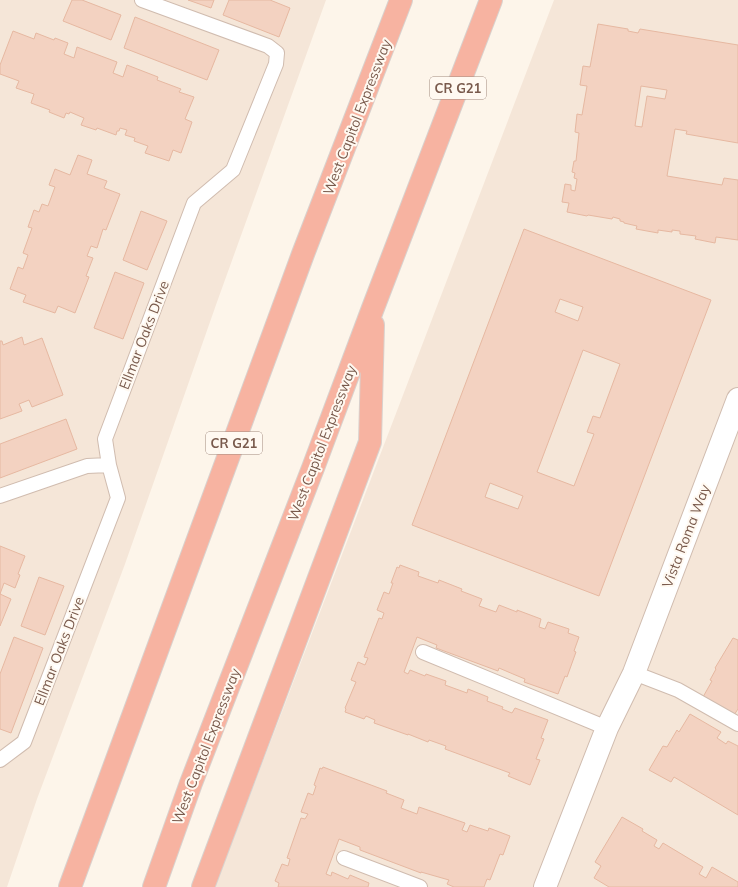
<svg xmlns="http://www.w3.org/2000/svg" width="738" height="887" font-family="Mulish,sans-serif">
  <rect width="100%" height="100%" fill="#fdf5ea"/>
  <path fill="#f5e6d8" d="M 0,0 L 326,0 L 217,302 L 125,564 L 37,799 L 7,887 L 0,887 Z
    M 554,0 L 738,0 L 738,887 L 215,887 Z"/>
  <path fill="#f3d2c1" stroke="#e6b8a1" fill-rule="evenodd" d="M 72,0 L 82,0 L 121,15 L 111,40 L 63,21 Z
    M 188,0 L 214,0 L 211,8 Z
    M 229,0 L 270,0 L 290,8 L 279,37 L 223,15 Z
    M 135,17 L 219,50 L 207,80 L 124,48 Z
    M 598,24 L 628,29 L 628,31 L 638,33 L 640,29 L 738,45 L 738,143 L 686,134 L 687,131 L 675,129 L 667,176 L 722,185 L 724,178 L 738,180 L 738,240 L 716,237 L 715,243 L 695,239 L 696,236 L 680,234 L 680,231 L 672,230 L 672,232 L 658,230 L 658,233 L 636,229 L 637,226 L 624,223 L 624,222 L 620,221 L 620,219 L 613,217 L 612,219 L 588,215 L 587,216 L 567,212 L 569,203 L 562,202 L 565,184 L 571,185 L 571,190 L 575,191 L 577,179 L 574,178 L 575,173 L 572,172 L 574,161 L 576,161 L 579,133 L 575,132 L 577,114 L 582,115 L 587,86 L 580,85 L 583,66 L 590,67 ZM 641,86 L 667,90 L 665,99 L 647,96 L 642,127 L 635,126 Z
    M 13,31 L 34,39 L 36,33 L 54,40 L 55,38 L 68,43 L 64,54 L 74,58 L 77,47 L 117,62 L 113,73 L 123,77 L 127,65 L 158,77 L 157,80 L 181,89 L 179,92 L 194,97 L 185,119 L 192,122 L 181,153 L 173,150 L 169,161 L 145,153 L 148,146 L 134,141 L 135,138 L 125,135 L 127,130 L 120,128 L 119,131 L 117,131 L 116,135 L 97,128 L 96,130 L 81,125 L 84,118 L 70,112 L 69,114 L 66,113 L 64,118 L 49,112 L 50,110 L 31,103 L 34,94 L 16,88 L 19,81 L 0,74 L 0,65 Z
    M 78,155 L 92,160 L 87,174 L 107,181 L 104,188 L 120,194 L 106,230 L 103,229 L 97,248 L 91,246 L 87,256 L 93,258 L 86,276 L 89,277 L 75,313 L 58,306 L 55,313 L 23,302 L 26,295 L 10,289 L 18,267 L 23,269 L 28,255 L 23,253 L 32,228 L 28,227 L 34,210 L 39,212 L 42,204 L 48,206 L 55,187 L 49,185 L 55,169 L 70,175 Z
    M 141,211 L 167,221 L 147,270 L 123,260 Z
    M 524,229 L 711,300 L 599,596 L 412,525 ZM 560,299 L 583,307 L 578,321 L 555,312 ZM 583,350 L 620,364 L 600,418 L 593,416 L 587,432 L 594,434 L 574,486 L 537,472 ZM 490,483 L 523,496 L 518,509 L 485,497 Z
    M 115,272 L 144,283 L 123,339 L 94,328 Z
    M 22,337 L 24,345 L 42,338 L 63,395 L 32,407 L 29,400 L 19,404 L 22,411 L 0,419 L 0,341 L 2,341 L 3,345 Z
    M 66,419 L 77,449 L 0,478 L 0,444 Z
    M 0,546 L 25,556 L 18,574 L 20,575 L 15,588 L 4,583 L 0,594 L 11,599 L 0,626 Z
    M 400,565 L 419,572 L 418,576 L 438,583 L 439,580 L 462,589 L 461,591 L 482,599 L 479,606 L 496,612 L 499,605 L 517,612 L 517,610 L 541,619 L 539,627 L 545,629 L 548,622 L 569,629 L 568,633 L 579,637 L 574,651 L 576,652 L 567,677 L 565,676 L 558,694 L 524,682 L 525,679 L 513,674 L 499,668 L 498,671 L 436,648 L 437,645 L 417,637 L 404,672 L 408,674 L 410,670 L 425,676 L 426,674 L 446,681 L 445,685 L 467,693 L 468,689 L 488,697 L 487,701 L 503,707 L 502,709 L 512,713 L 515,708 L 548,720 L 541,738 L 544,739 L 536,759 L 540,760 L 530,785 L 508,776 L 510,773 L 445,749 L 446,746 L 429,740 L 428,742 L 408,734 L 408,735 L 374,723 L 375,720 L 366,716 L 364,719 L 345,712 L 346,709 L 345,708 L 356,682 L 351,680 L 358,662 L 365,665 L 368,658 L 364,657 L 379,618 L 382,619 L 384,613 L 377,610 L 384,592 L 389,594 L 393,583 L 391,583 L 397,567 L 399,568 Z
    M 39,577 L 64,586 L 45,635 L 21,626 Z
    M 14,637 L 43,648 L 11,733 L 0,729 L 0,674 Z
    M 733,638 L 738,640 L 738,709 L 734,715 L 703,697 L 712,681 L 710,680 L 716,669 L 715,668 Z
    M 690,714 L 721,732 L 717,738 L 726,744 L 728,741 L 738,746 L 738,815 L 674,777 L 671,782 L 649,770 L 663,746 L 667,747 L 677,730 L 679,732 Z
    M 323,767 L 387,791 L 386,793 L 404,800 L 401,808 L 417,814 L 419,807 L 465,823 L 462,830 L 467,832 L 470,825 L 488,831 L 489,828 L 510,836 L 503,855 L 500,854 L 490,880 L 487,879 L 484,887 L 454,887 L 447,884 L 449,880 L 421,872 L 421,873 L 360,850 L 360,847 L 339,839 L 326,874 L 331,876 L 332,872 L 348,879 L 350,875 L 369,883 L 368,887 L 278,887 L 279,883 L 275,881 L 282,864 L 288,866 L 290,859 L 287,858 L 301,818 L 305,819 L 308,814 L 301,812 L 308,793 L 313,795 L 316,786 L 314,785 L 320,768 L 322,769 Z
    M 622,817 L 643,829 L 642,831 L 657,840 L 654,846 L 659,849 L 663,843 L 703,867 L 699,874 L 706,878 L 712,867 L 738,882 L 738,887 L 609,887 L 594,878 L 601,866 L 595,862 Z"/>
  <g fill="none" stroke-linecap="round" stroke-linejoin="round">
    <g stroke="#d0bcaf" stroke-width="16">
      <path id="lane" d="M 0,496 L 87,466 L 109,465
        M 423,652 L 607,728
        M 634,673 L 678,690 L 738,724
        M 0,760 L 24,742 L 118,498 L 109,465 L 105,439 L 194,203 L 233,170 L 276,64 L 277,53 L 268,46 L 142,0
        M 344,858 L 420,887"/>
    </g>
    <g stroke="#d0bcaf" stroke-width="24">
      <path id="street" d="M 545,887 L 607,728 L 634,673 L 738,399"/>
    </g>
    <g stroke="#d9d1cd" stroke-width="24">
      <path id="highway" d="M 70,887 L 303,254 L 401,0
        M 154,887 L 191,783 L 313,468 L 373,308 L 491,0
        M 203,887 L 370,442 L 373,325"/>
    </g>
    <use href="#lane" stroke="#fff" stroke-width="14"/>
    <use href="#street" stroke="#fff" stroke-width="22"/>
    <use href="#highway" stroke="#f7b3a1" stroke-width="22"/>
  </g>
  <g text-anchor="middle" stroke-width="4" stroke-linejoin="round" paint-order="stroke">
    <g fill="#fff9f1" stroke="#a18a7e" stroke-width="1">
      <rect x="430" y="77" width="56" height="22" rx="3"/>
      <rect x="206" y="432" width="56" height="22" rx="3"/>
    </g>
    <g font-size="13" font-weight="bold" fill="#795a4c">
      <text x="458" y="93">CR G21</text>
      <text x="234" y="448">CR G21</text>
    </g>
    <g font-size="14" fill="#795a4c" stroke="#fff9f1">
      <text transform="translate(357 117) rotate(-69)" y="5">West Capitol Expressway</text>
      <text transform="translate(144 335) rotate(-69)" y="5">Ellmar Oaks Drive</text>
      <text transform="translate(322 443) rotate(-69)" y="5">West Capitol Expressway</text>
      <text transform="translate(686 536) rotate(-69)" y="5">Vista Roma Way</text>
      <text transform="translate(59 651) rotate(-69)" y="5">Ellmar Oaks Drive</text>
      <text transform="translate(206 746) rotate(-69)" y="5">West Capitol Expressway</text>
    </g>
  </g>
</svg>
